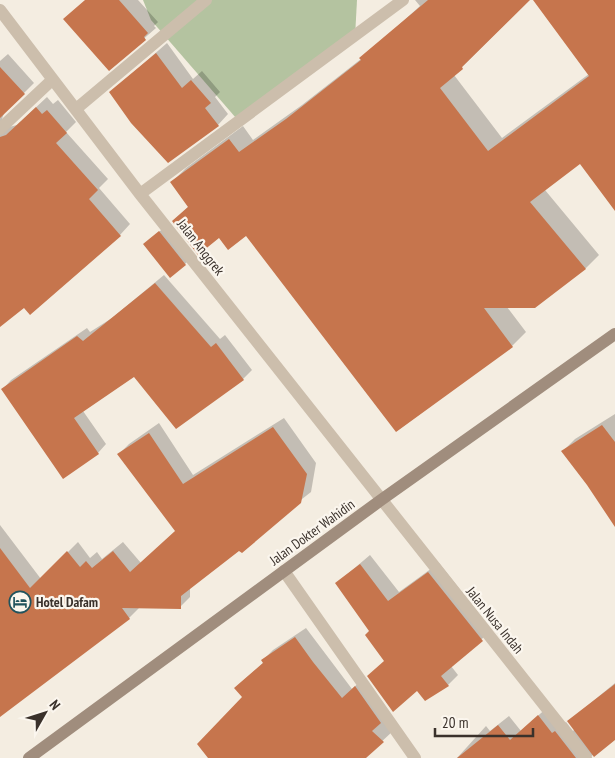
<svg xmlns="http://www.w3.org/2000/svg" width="615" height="758" font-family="'PT Sans Narrow',sans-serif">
  <rect width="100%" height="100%" fill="#f4ede1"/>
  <path fill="#b4c3a0" d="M 143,0 L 357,0 L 355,37 L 236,118 L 151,20 Z"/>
  <path fill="#0003" d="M 85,0 L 138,0 L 158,22 L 154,26 L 156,28 L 109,69 Z
    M 415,0 L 529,0 L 454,75 L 502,138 L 589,74 L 535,0 L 615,0 L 615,209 L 580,162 L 545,190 L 599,255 L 586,268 L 535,307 L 507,307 L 526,332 L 512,346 L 397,431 L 246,234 L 219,236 L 173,221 L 189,206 L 172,182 L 186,168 L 243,126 L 253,140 L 302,105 L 361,59 L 420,6 Z
    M 167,43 L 193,79 L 202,71 L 220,92 L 215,97 L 228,114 L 218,125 L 168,162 L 111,92 Z
    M 8,54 L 34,83 L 4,113 L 2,119 L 9,127 L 17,125 L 47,97 L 53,104 L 58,100 L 76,122 L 66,132 L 108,179 L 99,188 L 130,224 L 120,235 L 0,325 L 0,61 Z
    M 165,227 L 190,259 L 185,264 L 150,239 Z
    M 164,275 L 220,339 L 225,335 L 252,370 L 243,379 L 134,376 L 83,411 L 106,444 L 98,453 L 3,389 L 11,380 L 87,328 L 90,332 L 112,318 Z
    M 615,414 L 615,525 L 588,484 L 563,451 L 575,439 Z
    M 284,418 L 316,463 L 311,492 L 190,587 L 190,597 L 180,607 L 139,608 L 129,618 L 0,715 L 0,525 L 41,579 L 78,542 L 90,558 L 97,552 L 102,559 L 123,542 L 141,563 L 176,531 L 119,454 L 129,444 L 159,423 L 193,475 Z
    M 370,555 L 399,592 L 439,563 L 492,630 L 451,666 L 458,675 L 448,685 L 418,689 L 386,660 L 370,631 L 337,583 Z
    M 306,628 L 352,689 L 365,677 L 393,731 L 364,758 L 209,758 L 243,697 L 235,688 L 264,662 L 263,660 L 273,650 Z
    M 615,683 L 615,738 L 589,758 L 457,758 L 486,726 L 490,731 L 509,716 L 521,731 L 550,705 L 563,724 L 566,722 L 573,731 L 575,729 L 569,721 Z"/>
  <path fill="#c6754d" d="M 85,0 L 119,0 L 148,33 L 144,37 L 146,40 L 109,71 L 63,19 Z
    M 428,0 L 530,0 L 462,67 L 463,69 L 440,88 L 488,151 L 589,76 L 533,0 L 615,0 L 615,211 L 580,164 L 530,202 L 586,269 L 535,308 L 484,308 L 513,347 L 396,432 L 246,236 L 228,250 L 219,238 L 198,255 L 172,221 L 188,207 L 170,182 L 229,139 L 239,152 L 286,119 L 361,60 L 359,58 Z
    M 156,53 L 182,88 L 191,80 L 211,103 L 205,108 L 219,126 L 168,163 L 131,123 L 109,92 Z
    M 0,67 L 25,94 L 0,118 Z
    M 36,107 L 42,114 L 47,110 L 67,133 L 56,143 L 98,190 L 89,199 L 121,236 L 30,315 L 24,308 L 0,327 L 0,137 L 6,135 Z
    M 159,231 L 186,265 L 170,278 L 143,244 Z
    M 155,283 L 211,347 L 216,343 L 244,380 L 176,429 L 134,377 L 74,418 L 99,454 L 63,479 L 1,389 L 77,336 L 83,341 Z
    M 602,425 L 615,442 L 615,527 L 587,485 L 561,451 Z
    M 273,427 L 307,474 L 301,503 L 242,553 L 239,551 L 181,596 L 181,609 L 122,608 L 130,619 L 0,717 L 0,548 L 30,588 L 67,551 L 80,567 L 86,561 L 92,568 L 113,551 L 130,572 L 175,531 L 117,454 L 149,433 L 183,484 Z
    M 360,564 L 388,601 L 428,572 L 483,641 L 441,676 L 449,686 L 425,701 L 417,691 L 393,712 L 367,676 L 384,661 L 365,635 L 369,631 L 335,583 Z
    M 295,637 L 313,662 L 342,698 L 355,686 L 381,723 L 372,731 L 384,742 L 366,758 L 208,758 L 197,744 L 242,697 L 234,688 L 263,663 L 261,660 Z
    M 615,684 L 615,740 L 594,757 L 567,721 Z
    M 538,715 L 552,733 L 555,731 L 576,758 L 457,758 L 498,725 L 510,740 Z"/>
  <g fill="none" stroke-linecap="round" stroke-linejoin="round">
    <path stroke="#ccbeac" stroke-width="12" d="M 0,10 L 140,194 L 586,758
      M 76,109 L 206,0
      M 0,129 L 52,80
      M 140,194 L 403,0
      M 284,571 L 415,758"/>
    <path stroke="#a08d7d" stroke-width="12" d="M 29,758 L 381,500 L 615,334"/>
  </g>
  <defs>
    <g id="hotel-ring" transform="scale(1.125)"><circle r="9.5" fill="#fbf6ee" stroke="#20535d" stroke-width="1.5"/><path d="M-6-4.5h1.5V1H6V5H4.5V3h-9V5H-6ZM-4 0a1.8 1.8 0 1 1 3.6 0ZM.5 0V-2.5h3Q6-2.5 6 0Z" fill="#20535d"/></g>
  </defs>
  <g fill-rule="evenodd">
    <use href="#hotel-ring" x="20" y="602"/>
  </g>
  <g text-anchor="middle" stroke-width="4.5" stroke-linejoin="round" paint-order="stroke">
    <g font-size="14" fill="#3a312b" stroke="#fbf6ee">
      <text transform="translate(201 247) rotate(52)" y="5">Jalan Anggrek</text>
      <text transform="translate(312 532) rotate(-36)" y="5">Jalan Dokter Wahidin</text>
      <text transform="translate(495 620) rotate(51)" y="5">Jalan Nusa Indah</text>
    </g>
    <g font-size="14" font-weight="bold" fill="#3a312b" stroke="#fbf6ee" text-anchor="start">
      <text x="36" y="607">Hotel Dafam</text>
    </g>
  </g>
  <g transform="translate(45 713) rotate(51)" stroke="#fbf6ee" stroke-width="4" paint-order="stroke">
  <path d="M0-4L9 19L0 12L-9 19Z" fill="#3a312b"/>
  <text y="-8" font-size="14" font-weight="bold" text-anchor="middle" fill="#3a312b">N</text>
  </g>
  <path d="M435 728v8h98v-8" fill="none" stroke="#3a312b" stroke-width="2.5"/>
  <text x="442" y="728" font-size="15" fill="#3a312b" stroke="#fbf6ee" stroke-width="4" paint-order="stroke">20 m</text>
</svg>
